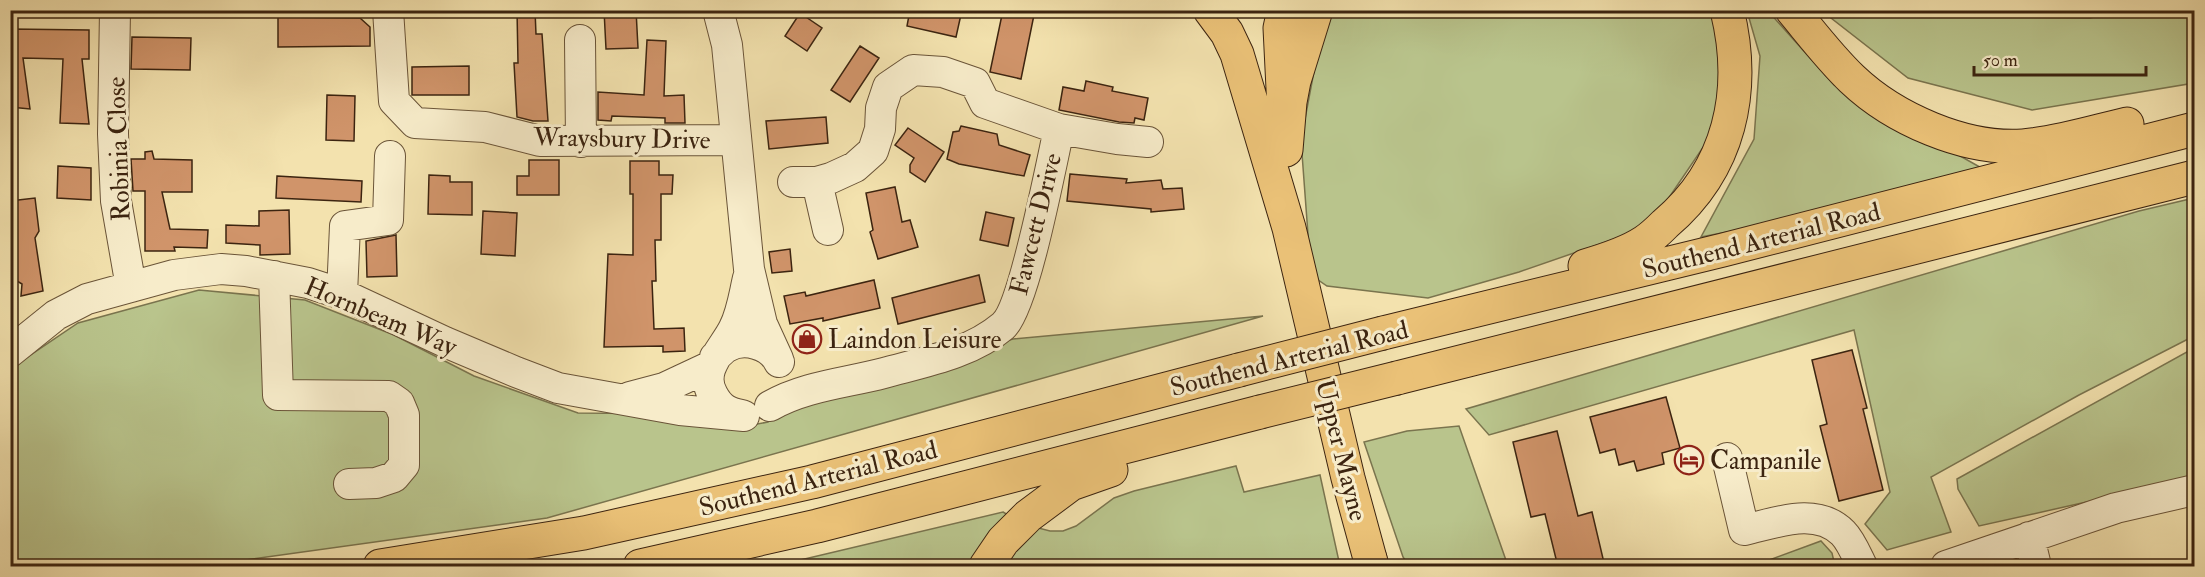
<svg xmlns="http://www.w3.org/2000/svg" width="2205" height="577" font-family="'IM FELL Double Pica',serif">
  <rect width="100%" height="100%" fill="#f3e2ae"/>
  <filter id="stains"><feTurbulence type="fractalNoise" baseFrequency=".00333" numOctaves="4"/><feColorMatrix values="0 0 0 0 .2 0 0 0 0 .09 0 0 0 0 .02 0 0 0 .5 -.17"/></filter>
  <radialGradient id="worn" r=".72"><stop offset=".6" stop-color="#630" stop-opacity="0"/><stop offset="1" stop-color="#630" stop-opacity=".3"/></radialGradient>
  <path fill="#b9c48c" stroke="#7a744e" stroke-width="1.5" d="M 2005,10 L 2016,17 L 2090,18 L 2119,11 L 2194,11 L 2194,83 L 2032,110 L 1908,78 L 1822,11 Z
    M 1333,11 L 1717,11 L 1723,118 L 1649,227 L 1519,272 L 1428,298 L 1327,286 L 1311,275 L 1301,140 L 1323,24 Z
    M 1747,11 L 1768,11 L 1834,85 L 2001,179 L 1701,237 L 1754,139 L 1760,56 Z
    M 2194,198 L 2194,336 L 2079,395 L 1931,477 L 1951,532 L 1887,550 L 1865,524 L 1890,492 L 1854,330 L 1489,435 L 1466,409 L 2139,211 Z
    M 199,290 L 305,300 L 394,335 L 474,376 L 578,413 L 692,414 L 736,428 L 768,422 L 801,397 L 878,378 L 1013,339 L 1263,316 L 547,518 L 202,566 L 11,566 L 10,369 L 78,323 Z
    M 2194,348 L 2194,478 L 1979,526 L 1958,489 L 1957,479 Z
    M 1459,426 L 1508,566 L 1409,566 L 1403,557 L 1364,442 L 1407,431 Z
    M 1236,466 L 1244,492 L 1320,475 L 1340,566 L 997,566 L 1031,526 L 1050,531 L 1063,531 L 1076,526 L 1114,498 L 1134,491 Z
    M 1003,512 L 1013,518 L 975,566 L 775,566 Z
    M 1821,541 L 1832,553 L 1835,566 L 1753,566 Z"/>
  <path fill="#d0946a" stroke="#3c2410" stroke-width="1.5" d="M 517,10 L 535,10 L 536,34 L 542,34 L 548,121 L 533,121 L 517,117 L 514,63 L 518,63 Z
    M 604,10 L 636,10 L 638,48 L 606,49 Z
    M 910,10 L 962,10 L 956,37 L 907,26 Z
    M 1003,10 L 1035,10 L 1021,79 L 990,72 Z
    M 800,13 L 822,28 L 807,51 L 785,36 Z
    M 278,17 L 360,18 L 370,27 L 370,46 L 278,47 Z
    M 10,29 L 89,30 L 89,59 L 82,59 L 89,124 L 60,123 L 63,59 L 23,58 L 30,109 L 10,107 Z
    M 132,37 L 191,38 L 190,70 L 131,69 Z
    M 647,40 L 666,41 L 664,96 L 684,95 L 685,123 L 665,123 L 665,118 L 612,116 L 611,121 L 598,120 L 598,92 L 644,95 Z
    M 860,46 L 879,58 L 850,102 L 831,90 Z
    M 469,66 L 469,95 L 412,95 L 412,67 Z
    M 1086,81 L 1113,87 L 1112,91 L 1148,98 L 1144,120 L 1135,118 L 1134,123 L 1119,122 L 1059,110 L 1063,87 L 1084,91 Z
    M 327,95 L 355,96 L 354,141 L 326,140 Z
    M 826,117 L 828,143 L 769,149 L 766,121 Z
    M 961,126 L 997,134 L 999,145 L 1030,155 L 1024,176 L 959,164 L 947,159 L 953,132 L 959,131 Z
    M 908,128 L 944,152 L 925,182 L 910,172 L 910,165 L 914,158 L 895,145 Z
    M 152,151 L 154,159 L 192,160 L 192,192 L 162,192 L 170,229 L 208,230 L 207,248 L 174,247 L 175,251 L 145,251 L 145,191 L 133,191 L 131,159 L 145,159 L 145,152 Z
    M 529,160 L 559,160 L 559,195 L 517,195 L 517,176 L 529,176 Z
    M 630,161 L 659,161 L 659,175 L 673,175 L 672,194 L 661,194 L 661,240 L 655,240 L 656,281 L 652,281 L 654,329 L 684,328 L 685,351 L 663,352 L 663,346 L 604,347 L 608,254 L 633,255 L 633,194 L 630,194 Z
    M 58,166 L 91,168 L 91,200 L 57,198 Z
    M 1070,174 L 1127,179 L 1126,183 L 1161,180 L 1163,189 L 1182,188 L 1184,209 L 1151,212 L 1151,209 L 1067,201 Z
    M 429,175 L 450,176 L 450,182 L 472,182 L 472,215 L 428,214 Z
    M 277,176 L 362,181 L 361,202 L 276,198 Z
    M 895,187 L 902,222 L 910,220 L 918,247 L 878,259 L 870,232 L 873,230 L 866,193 Z
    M 35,198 L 39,231 L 35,238 L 43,291 L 21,296 L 22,284 L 12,278 L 10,267 L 10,201 Z
    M 289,210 L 290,254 L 260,255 L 260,245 L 226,243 L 226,225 L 259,226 L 259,211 Z
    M 483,211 L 517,213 L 515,256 L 481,254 Z
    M 986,212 L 1014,218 L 1008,246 L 980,240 Z
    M 396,235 L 397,276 L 367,277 L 366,241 Z
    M 790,249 L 792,271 L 772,273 L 769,252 Z
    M 979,275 L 985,302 L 898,324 L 892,298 Z
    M 874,280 L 880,308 L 823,321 L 823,318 L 790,324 L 784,296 L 805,292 L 806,296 Z
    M 1852,350 L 1867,408 L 1863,409 L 1883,490 L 1839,501 L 1820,426 L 1827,424 L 1812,360 Z
    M 1666,397 L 1680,448 L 1662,453 L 1664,464 L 1637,471 L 1634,461 L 1619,465 L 1615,449 L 1600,453 L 1590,417 Z
    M 1557,431 L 1578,516 L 1592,512 L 1605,567 L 1558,567 L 1545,514 L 1531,517 L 1513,442 Z"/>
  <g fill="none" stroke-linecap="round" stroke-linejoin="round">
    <g stroke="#6a5438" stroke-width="32">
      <path id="minor" d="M 115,10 L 113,134 L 116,201 L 131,287
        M 388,10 L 394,101 L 415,123 L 485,127 L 540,141 L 736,140
        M 718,10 L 727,45 L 749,269 L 762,324 L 778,359
        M 580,40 L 581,142
        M 793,182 L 817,182 L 831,178 L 855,167 L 873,151 L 880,129 L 881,108 L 888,87 L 913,70 L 943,72 L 975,83 L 985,103 L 1059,129 L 1117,139 L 1148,142
        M 817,182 L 828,230
        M 274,276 L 278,395 L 389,396 L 399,403 L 404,415 L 404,465 L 394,477 L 376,483 L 349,484
        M 342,294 L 345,226 L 388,220 L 390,156
        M 10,352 L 56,315 L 87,299 L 174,275 L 221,269 L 246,271 L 308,283 L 342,294 L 445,342 L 516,372 L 558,388 L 680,410 L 744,416
        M 715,357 C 719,354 723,349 727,347 C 744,337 770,344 779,362
        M 630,397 L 664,388 L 711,366
        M 770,406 C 805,386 846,383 884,373 C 924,362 970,354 1003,326 C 1024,308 1051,165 1059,129
        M 742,415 C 728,413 720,408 713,395 C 698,370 724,349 734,328 C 742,312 744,295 748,278
        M 1727,458 L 1744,530 C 1776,523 1816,506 1843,533 C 1851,541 1857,556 1862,566
        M 2029,537 L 2036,566
        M 1946,566 L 2116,508 L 2194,490"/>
    </g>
    <g stroke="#3c2410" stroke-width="35">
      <path id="major" d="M 1210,10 L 1227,33 L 1237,54 L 1289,228 L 1348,478 L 1372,566
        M 1284,10 L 1280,28 L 1284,109"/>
    </g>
    <g stroke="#3c2410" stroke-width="35">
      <path id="highway" d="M 1792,10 C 1812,34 1830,58 1852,79 C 1894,119 1965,150 2023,146 C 2058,143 2093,132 2127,124
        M 1286,150 L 1290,102 L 1294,81 L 1316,10
        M 1585,266 C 1602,261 1629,252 1644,242 C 1652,237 1659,230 1665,224 C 1730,169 1747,91 1727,10
        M 1383,333 L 1723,250 L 2194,129
        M 1397,378 L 2194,177
        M 1370,559 L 1370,566
        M 380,566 L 584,533 L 812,482 L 1239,370
        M 640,566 L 817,526 L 1260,412
        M 986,566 L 1003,541 L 1028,516 L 1071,484 L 1111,470"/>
    </g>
    <use href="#minor" stroke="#f7ecca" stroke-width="30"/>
    <use href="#major" stroke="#eac177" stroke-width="33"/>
    <use href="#highway" stroke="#eac177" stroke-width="33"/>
    <g stroke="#3c2410" stroke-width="35" stroke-linecap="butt">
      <path id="highway-bridge" d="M 1239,370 L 1383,333
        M 1260,412 L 1397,378"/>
    </g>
    <use href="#highway-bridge" stroke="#eac177" stroke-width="33"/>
  </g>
  <defs>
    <g id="shop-ring" transform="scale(1.5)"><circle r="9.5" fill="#f7ecca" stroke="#8f2418" stroke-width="1.5"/><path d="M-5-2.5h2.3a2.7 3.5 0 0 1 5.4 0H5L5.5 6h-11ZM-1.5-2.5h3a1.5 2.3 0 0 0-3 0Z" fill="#8f2418"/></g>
    <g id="hotel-ring" transform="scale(1.5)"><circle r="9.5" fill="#f7ecca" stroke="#8f2418" stroke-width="1.5"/><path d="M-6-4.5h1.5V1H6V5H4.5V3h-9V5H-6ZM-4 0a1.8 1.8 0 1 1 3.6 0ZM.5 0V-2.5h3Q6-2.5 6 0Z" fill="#8f2418"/></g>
  </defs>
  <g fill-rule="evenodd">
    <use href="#shop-ring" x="807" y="339"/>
    <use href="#hotel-ring" x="1689" y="460"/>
  </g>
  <g text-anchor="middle" stroke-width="6" stroke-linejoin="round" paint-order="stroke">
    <g font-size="26" fill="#3c2410" stroke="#f7ecca">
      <text transform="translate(622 138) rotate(1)" y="9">Wraysbury Drive</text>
      <text transform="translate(118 149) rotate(-92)" y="9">Robinia Close</text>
      <text transform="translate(1035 224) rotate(-76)" y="9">Fawcett Drive</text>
      <text transform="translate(1761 240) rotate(-14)" y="9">Southend Arterial Road</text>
      <text transform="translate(381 316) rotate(23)" y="9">Hornbeam Way</text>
      <text transform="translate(1289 358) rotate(-14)" y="9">Southend Arterial Road</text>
      <text transform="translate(1342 450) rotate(76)" y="9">Upper Mayne</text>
      <text transform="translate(818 478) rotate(-14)" y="9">Southend Arterial Road</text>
    </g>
    <g font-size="26" fill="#3c2410" stroke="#f7ecca" text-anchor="start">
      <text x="828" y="348">Laindon Leisure</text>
      <text x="1710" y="469">Campanile</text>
    </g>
  </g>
  <rect width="2205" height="577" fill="none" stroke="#f3e2ae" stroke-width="36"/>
  <rect x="12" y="12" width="2181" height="553" fill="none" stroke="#3c2410" stroke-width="3"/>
  <rect x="18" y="18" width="2169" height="541" fill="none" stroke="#3c2410" stroke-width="1.5"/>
  <path d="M1974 66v9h172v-9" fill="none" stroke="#3c2410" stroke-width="3"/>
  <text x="1983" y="66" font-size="18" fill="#3c2410" stroke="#f7ecca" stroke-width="4.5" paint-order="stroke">50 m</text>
  <rect width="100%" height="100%" filter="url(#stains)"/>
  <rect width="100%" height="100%" fill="url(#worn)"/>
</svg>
